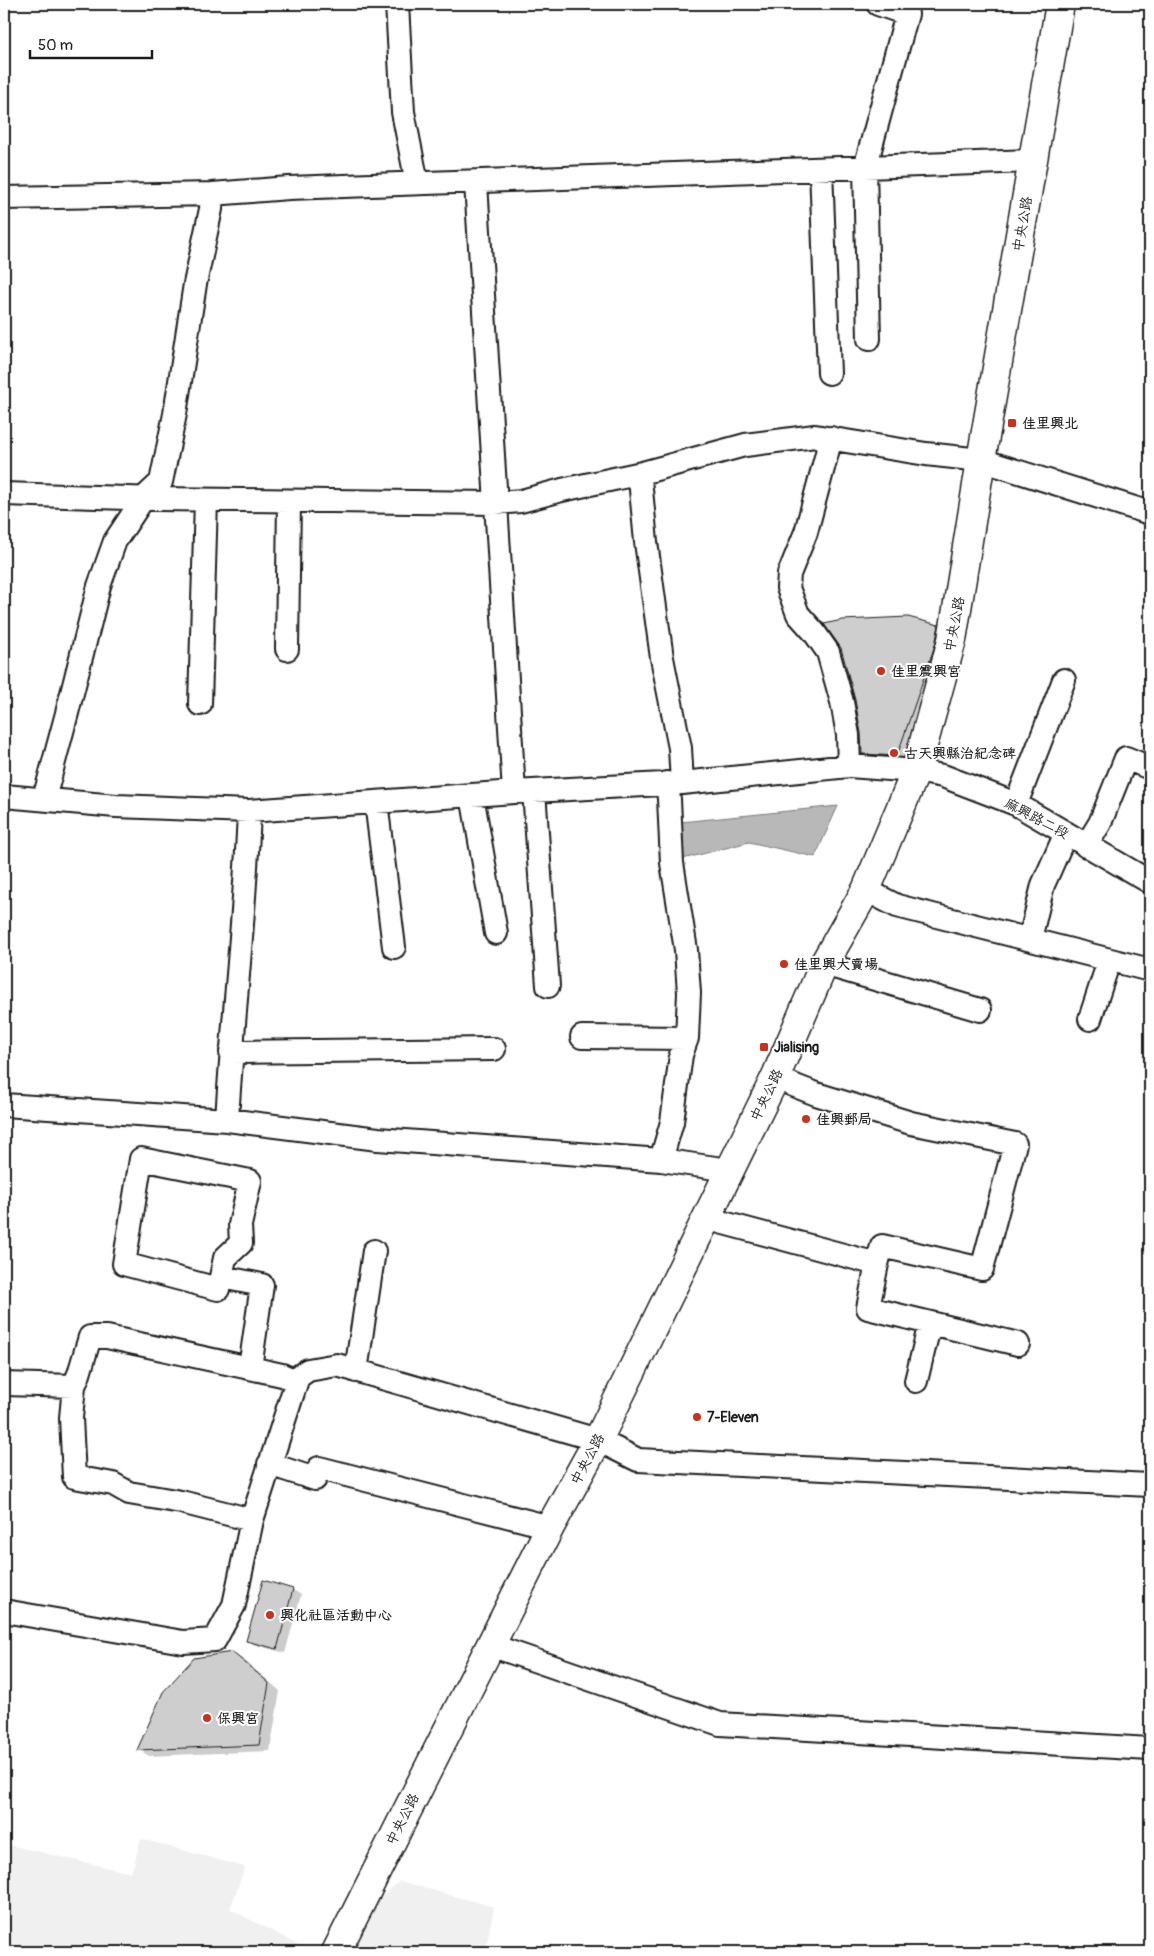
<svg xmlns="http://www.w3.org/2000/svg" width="1154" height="1956" font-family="Pangolin,'LXGW WenKai TC',sans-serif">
  <rect width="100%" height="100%" fill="#fff"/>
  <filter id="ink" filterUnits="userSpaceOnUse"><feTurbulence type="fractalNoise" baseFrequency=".02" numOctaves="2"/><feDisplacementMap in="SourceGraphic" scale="10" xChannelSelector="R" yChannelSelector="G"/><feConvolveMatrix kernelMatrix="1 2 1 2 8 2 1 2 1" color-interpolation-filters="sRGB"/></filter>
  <g filter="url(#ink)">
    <path fill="#f0f0f0" d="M 141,1839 L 245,1867 L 230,1909 L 312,1952 L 4,1952 L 4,1844 L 131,1873 Z
      M 400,1881 L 494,1907 L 485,1952 L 317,1952 Z"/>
    <path fill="#b8b8b8" stroke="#7a7a7a" d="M 838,806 L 815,857 L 749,842 L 675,861 L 671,823 Z"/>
    <path fill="#0003" d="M 938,626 L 949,633 L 909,762 L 874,760 L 863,753 Z
      M 263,1582 L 293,1590 L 301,1595 L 285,1653 L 255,1645 L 247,1640 Z
      M 232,1653 L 244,1660 L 280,1691 L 270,1751 L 149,1756 L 138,1749 Z"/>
    <path fill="#cecece" stroke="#1c1c1c" d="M 908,617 L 939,625 L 935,645 L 897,756 L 862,754 L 861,733 L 855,700 L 841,648 L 824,624 L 842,620 Z
      M 263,1580 L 293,1589 L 277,1649 L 246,1641 Z
      M 232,1652 L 269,1683 L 259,1745 L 137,1750 L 163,1692 L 194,1658 Z"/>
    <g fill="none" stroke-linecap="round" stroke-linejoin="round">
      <g stroke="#1c1c1c" stroke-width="26">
        <path id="minor" d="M 397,4 L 403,112 L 417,183
          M 821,169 L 829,373
          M 476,183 L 514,792
          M 4,198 L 212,194 L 289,188 L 1033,161
          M 869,339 L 865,168 L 907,14 L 878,4
          M 831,438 L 806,532 L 789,574 L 788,588 L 798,614 L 814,632 L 828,652 L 842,702 L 848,735 L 849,766
          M 642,473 L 640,479 L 646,542 L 662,658 L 680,748 L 682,783
          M 4,494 L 158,499 L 495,503 L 521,501 L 562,490 L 642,473 L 745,445 L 815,436 L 926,454 L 981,460 L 1150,513
          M 287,649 L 289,501
          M 200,704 L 206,500
          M 534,791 L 548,986
          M 472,795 L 496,933
          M 4,796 L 116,806 L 249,811 L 514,792 L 682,783 L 849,766 L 916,771 L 943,776 L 1016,804 L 1150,882
          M 44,799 L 67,713 L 99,586 L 115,541 L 143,499 L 161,482 L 175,414 L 195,284 L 211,209 L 212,194
          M 376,802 L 394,947
          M 1016,804 L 1064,680
          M 1086,846 L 1100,823 L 1126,758 L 1150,768
          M 866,890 L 897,906 L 1150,970
          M 1030,939 L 1043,885 L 1066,833
          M 824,964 L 980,1010
          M 1090,1019 L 1109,961
          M 582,1037 L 687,1038
          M 231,1052 L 494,1049
          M 4,1105 L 227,1120 L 378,1139 L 661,1160 L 729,1170
          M 227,1120 C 233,1017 245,915 249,811
          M 661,1160 L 672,1122 L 681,1055 L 687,1038 L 689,993 L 686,950 L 672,863 L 669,799 L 667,783
          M 705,1218 L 877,1264 L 882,1246 L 982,1269 L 1015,1144 L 911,1123 L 816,1094 L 775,1078
          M 877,1264 L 868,1308 L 1018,1344
          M 221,1277 L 225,1258 L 241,1243 L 240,1225 L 250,1181 L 141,1159 L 124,1264 L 218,1289 L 221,1277 L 262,1285 L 250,1368
          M 356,1371 L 374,1251
          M 916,1381 L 930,1323
          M 4,1384 L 74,1386 L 79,1374 L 90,1337 L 107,1337 L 282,1375 L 296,1381
          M 74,1386 L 71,1418 L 74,1477 L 113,1484 L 129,1493 L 181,1502 L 252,1520
          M 269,1464 L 315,1479 L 319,1468 L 550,1527
          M 4,1611 L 183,1642 L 215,1640 L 234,1605 L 252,1520 L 298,1377 L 308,1370 L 337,1365 L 598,1440 L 638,1460 L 1150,1485
          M 490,1645 L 720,1724 L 1150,1749"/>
      </g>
      <g stroke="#1c1c1c" stroke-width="31">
        <path id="major" d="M 336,1952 L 550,1527 L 598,1440 L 775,1078 L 824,964 L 866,890 L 916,771 L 952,640 L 981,460 L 1060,4"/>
      </g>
      <use href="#minor" stroke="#fff" stroke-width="22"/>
      <use href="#major" stroke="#fff" stroke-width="28"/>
    </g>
  </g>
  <g fill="#c8321e" stroke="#fff" stroke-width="2">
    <rect x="1007" y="418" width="10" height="10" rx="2.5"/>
    <circle cx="881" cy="671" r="5"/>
    <circle cx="894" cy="753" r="5"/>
    <circle cx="784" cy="964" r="5"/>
    <rect x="759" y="1042" width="10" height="10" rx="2.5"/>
    <circle cx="806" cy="1119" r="5"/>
    <circle cx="697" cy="1417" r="5"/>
    <circle cx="270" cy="1615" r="5"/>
    <circle cx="207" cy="1718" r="5"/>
  </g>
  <g text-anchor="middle" stroke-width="4" stroke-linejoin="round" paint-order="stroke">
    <g font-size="14" fill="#1c1c1c" stroke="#fff">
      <text transform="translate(1022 224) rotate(-80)" y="5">中央公路</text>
      <text transform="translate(954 624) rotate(-79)" y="5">中央公路</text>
      <text transform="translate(1037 818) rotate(28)" y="5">麻興路二段</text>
      <text transform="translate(766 1095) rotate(-64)" y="5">中央公路</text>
      <text transform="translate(587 1459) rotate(-62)" y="5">中央公路</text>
      <text transform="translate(402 1819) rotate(-63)" y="5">中央公路</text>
    </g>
    <g font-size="14" font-weight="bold" fill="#1c1c1c" stroke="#fff" text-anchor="start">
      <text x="1022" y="428">佳里興北</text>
      <text x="891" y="676">佳里震興宮</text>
      <text x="904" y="758">古天興縣治紀念碑</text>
      <text x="794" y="969">佳里興大賣場</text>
      <text x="774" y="1052">Jialising</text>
      <text x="816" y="1124">佳興郵局</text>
      <text x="707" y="1422">7-Eleven</text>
      <text x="280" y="1620">興化社區活動中心</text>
      <text x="217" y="1723">保興宮</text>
    </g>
  </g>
  <rect width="1154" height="1956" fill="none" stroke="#fff" stroke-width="20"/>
  <rect x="10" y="10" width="1134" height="1936" fill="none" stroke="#1c1c1c" stroke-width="2" filter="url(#ink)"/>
  <path d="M30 50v8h122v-8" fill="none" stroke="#1c1c1c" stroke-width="2.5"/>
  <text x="38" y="50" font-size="15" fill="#1c1c1c" stroke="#ffffff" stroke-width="4" paint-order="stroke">50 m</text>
</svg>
